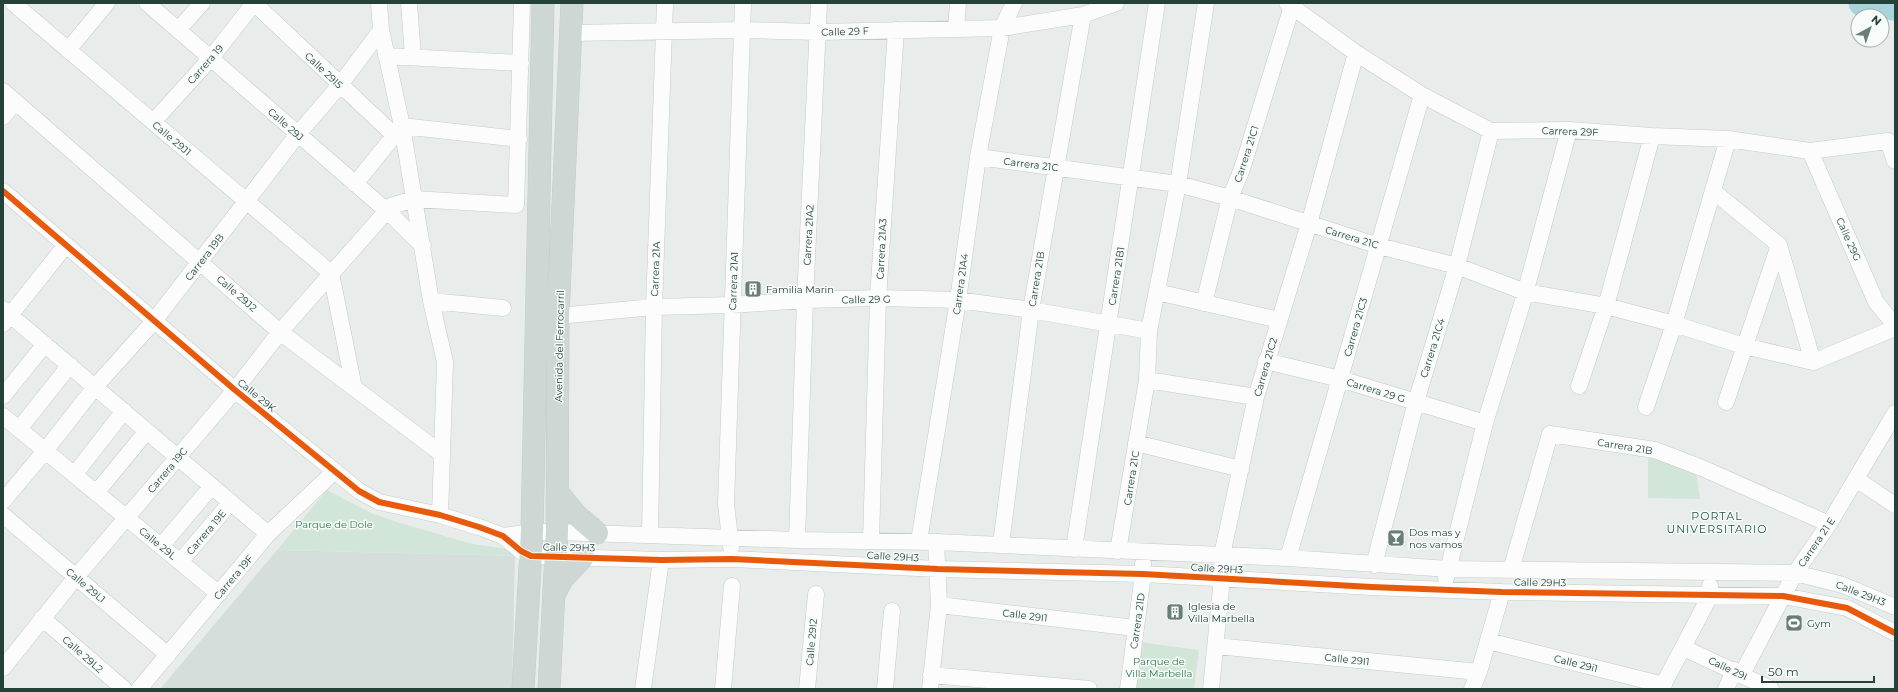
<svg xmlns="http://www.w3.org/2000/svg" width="1898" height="692" font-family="Montserrat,sans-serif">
  <rect width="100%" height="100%" fill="#e8edeb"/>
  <path fill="#d6dedb" d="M 277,550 L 515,556 L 512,689 L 160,689 Z"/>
  <path fill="#d1e6d8" d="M 1648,457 L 1696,472 L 1700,499 L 1648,498 Z
    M 327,490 L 371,513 L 397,522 L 472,544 L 516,550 L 515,556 L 277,550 Z
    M 1139,642 L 1199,650 L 1194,689 L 1135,689 Z"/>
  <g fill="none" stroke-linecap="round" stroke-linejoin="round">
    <path stroke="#a9d4db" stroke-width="27" d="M 1862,3 L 1895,7"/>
    <g stroke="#c5cac8" stroke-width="17">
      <path id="street" d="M 13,3 L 331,273 L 354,388
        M 147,3 L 387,211 L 423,246
        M 254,3 L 394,135
        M 379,3 L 381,30 L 402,126 L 431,301 L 445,362 L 440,515
        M 409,3 L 413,57
        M 1287,3 L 1356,53 L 1422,95 L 1491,131 L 1569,130 L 1652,136 L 1728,139 L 1810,151 L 1888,141 L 1895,161
        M 956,29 L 958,3
        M 178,30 L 202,3
        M 571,33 L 742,30 L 818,32 L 1002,28 L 1083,15 L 1116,3
        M 68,50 L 107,3
        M 386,56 L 521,63
        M 3,91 L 280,332 L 442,454
        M 3,117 L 15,102
        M 153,122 L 211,58 L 254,3
        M 1810,151 L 1876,302 L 1889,318 L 1895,322
        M 978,157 L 1178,184 L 1230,198 L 1379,246 L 1457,266 L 1525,292 L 1606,306 L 1674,324 L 1744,346 L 1813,362 L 1895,328
        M 355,184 L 402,126 L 519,139
        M 3,191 L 235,390 L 359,491 L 379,502 L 440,515 L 479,527 L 503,536 L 521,551 L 531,556 L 661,560 L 732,559 L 938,569 L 1143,574 L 1371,587 L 1502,592 L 1783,596 L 1847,608 L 1895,633
        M 1713,191 L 1779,245 L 1813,362
        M 1157,292 L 1279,320
        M 431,301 L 503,308
        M 1204,303 L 1230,198 L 1242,169 L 1292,6 L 1291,3
        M 3,309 L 268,534
        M 558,316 L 654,307 L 732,305 L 805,300 L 878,298 L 958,300 L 1031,310 L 1149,331
        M 3,324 L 66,245
        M 1266,361 L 1340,379 L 1485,423
        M 1147,380 L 1256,397
        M 1579,386 L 1606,306 L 1652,136
        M 3,396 L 45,344
        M 1726,402 L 1779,245
        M 1646,407 L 1674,324 L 1728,139
        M 3,416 L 219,594
        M 19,429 L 70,365
        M 1136,443 L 1241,469
        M 74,475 L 124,411
        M 1856,479 L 1895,505
        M 96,493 L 147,431
        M 3,501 L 45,451 L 95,387 L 154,321 L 298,134 L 340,85 L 381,30
        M 3,515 L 168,655
        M 650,535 L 654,307 L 665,3
        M 503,536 L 532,532 L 557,532 L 797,540 L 936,542 L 1288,558 L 1449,569 L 1795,573 L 1843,585 L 1895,607
        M 797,540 L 805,300 L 819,3
        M 871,541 L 878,298 L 896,30
        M 919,541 L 958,300 L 978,157 L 1002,28 L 1014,3
        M 1001,544 L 1031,310 L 1083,15
        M 161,546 L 212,486
        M 731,547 L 726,504 L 743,3
        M 1074,549 L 1157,3
        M 1118,551 L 1147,380 L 1149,331 L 1178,184 L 1206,3
        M 1288,558 L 1422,95
        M 180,562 L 231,502
        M 1374,565 L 1416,402 L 1457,266 L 1491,131
        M 1511,570 L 1550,434 L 1655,450 L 1702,468 L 1829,524
        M 1446,578 L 1485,423 L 1523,301 L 1569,130
        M 939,605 L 1135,628
        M 42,618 L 124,689
        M 1488,641 L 1664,685
        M 1216,646 L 1479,672
        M 1684,648 L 1771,689
        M 3,668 L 76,577 L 235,390 L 280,332 L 391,206 L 414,199 L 516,205 L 522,3
        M 1742,674 L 1795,573 L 1829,524 L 1895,413
        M 931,675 L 1089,689
        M 139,689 L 268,534 L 335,471
        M 643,689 L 661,560
        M 723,689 L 732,586
        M 807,689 L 816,594
        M 885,689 L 892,611
        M 930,689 L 939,605 L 936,542
        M 1128,689 L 1143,574 L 1143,564
        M 1211,689 L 1222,578 L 1222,555 L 1256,397 L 1309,224 L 1356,53
        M 1472,689 L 1479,672 L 1502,592
        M 1661,689 L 1711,594 L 1710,586
        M 1726,689 L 1734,670"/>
    </g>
    <g stroke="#c3ccc9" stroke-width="23">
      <path id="primary" d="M 558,493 L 575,514 L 597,533
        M 555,593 L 562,579 L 583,557
        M 523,689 L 532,532 L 543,3
        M 549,689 L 557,532 L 558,316 L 572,3"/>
    </g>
    <use href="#street" stroke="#fcfcfc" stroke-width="16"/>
    <use href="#primary" stroke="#cfd7d5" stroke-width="22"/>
    <g stroke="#f7fbf9" stroke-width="8">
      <path id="cycleway" d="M 3,191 L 235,390 L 359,491 L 379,502 L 440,515 L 479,527 L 503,536 L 521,551 L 531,556 L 661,560 L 732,559 L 938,569 L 1143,574 L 1371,587 L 1502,592 L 1783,596 L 1847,608 L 1895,633"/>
    </g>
    <use href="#cycleway" stroke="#e8590c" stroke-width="6"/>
  </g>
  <defs>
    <g id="building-square" transform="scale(0.9)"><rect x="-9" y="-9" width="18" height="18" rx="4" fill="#697e78" stroke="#f7fbf9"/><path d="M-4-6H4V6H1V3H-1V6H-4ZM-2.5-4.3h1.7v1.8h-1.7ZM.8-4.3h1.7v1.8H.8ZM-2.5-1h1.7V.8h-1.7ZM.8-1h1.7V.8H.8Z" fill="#fff"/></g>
    <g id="bar-square" transform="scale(0.9)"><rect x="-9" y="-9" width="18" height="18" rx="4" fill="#697e78" stroke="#f7fbf9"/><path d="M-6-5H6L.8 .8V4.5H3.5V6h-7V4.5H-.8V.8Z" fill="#fff"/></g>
    <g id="stadium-square" transform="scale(0.9)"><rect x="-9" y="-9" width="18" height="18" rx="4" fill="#697e78" stroke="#f7fbf9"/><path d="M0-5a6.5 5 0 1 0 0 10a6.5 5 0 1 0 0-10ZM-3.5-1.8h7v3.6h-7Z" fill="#fff"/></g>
  </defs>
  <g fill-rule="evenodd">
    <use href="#building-square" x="753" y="289"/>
    <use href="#bar-square" x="1396" y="538"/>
    <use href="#building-square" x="1175" y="612"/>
    <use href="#stadium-square" x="1794" y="623"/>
  </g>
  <g text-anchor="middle" stroke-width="3" stroke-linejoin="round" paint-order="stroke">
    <g font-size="10" fill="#24423a" stroke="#f7fbf9">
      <text transform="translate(845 31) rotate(-2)" y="4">Calle 29 F</text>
      <text transform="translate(205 64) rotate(-49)" y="4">Carrera 19</text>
      <text transform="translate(324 70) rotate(43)" y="4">Calle 29I5</text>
      <text transform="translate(286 124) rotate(41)" y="4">Calle 29J</text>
      <text transform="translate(1570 131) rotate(2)" y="4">Carrera 29F</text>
      <text transform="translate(172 138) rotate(40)" y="4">Calle 29J1</text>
      <text transform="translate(1246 154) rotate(-72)" y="4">Carrera 21C1</text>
      <text transform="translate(1031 164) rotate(7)" y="4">Carrera 21C</text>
      <text transform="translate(808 235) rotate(-87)" y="4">Carrera 21A2</text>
      <text transform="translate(1352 237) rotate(17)" y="4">Carrera 21C</text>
      <text transform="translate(1849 239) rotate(66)" y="4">Calle 29G</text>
      <text transform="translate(881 249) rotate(-87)" y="4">Carrera 21A3</text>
      <text transform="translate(204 257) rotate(-52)" y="4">Carrera 19B</text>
      <text transform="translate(655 269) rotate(-88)" y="4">Carrera 21A</text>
      <text transform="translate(1116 276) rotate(-81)" y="4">Carrera 21B1</text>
      <text transform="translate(1036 279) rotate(-81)" y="4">Carrera 21B</text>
      <text transform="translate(733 281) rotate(-88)" y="4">Carrera 21A1</text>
      <text transform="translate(960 284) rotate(-82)" y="4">Carrera 21A4</text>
      <text transform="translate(237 293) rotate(41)" y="4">Calle 29J2</text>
      <text transform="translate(866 299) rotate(-1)" y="4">Calle 29 G</text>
      <text transform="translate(1355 327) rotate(-74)" y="4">Carrera 21C3</text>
      <text transform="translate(559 346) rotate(-89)" y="4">Avenida del Ferrocarril</text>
      <text transform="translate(1432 348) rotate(-73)" y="4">Carrera 21C4</text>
      <text transform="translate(1265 367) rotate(-74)" y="4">Carrera 21C2</text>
      <text transform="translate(1376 390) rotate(17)" y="4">Carrera 29 G</text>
      <text transform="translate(257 395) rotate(39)" y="4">Calle 29K</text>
      <text transform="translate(1625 446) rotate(9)" y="4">Carrera 21B</text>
      <text transform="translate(167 470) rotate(-50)" y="4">Carrera 19C</text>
      <text transform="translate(1131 478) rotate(-81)" y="4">Carrera 21C</text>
      <text transform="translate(206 532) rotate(-50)" y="4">Carrera 19E</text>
      <text transform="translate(1816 542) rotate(-56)" y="4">Carrera 21 E</text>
      <text transform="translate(158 543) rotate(39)" y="4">Calle 29L</text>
      <text transform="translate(569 547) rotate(1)" y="4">Calle 29H3</text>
      <text transform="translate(893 556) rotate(3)" y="4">Calle 29H3</text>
      <text transform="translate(1217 568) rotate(3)" y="4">Calle 29H3</text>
      <text transform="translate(233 577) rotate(-50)" y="4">Carrera 19F</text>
      <text transform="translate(1540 582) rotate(1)" y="4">Calle 29H3</text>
      <text transform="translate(86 585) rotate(40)" y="4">Calle 29L1</text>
      <text transform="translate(1861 593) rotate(21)" y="4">Calle 29H3</text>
      <text transform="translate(1025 615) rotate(7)" y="4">Calle 29I1</text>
      <text transform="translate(1137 621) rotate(-82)" y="4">Carrera 21D</text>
      <text transform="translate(811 642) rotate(-85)" y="4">Calle 29I2</text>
      <text transform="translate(83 654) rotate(41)" y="4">Calle 29L2</text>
      <text transform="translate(1347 659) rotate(6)" y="4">Calle 29I1</text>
      <text transform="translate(1576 663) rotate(14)" y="4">Calle 29i1</text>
      <text transform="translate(1728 668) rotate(25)" y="4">Calle 29I</text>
    </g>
    <g font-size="10" fill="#24423a" stroke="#f7fbf9" text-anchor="start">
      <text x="766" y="293">Familia Marin</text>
      <text x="1409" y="536">Dos mas y<tspan x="1409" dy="12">nos vamos</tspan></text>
      <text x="1188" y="610">Iglesia de<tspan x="1188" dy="12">Villa Marbella</tspan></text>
      <text x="1807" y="627">Gym</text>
    </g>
    <g font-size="10" fill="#2d7a4b" stroke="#f7fbf9">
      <text x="334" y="528">Parque de Dole</text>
      <text x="1159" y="665">Parque de<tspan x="1159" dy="12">Villa Marbella</tspan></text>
    </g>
    <g font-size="11" letter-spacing="1" fill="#1f5548" stroke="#f7fbf9">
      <text x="1717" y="520">PORTAL<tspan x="1717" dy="13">UNIVERSITARIO</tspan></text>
    </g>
  </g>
  <rect width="1898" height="692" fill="none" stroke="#24423a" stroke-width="8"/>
  <g transform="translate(1870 28) rotate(40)"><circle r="19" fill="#f7fbf9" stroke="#a3b1ad"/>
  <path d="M0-3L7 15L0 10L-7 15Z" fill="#697e78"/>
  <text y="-6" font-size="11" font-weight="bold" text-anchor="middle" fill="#24423a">N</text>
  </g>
  <path d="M1762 676v6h112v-6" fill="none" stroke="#24423a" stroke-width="2"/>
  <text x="1768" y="676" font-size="12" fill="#24423a" stroke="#f7fbf9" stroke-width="3" paint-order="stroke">50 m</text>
</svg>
